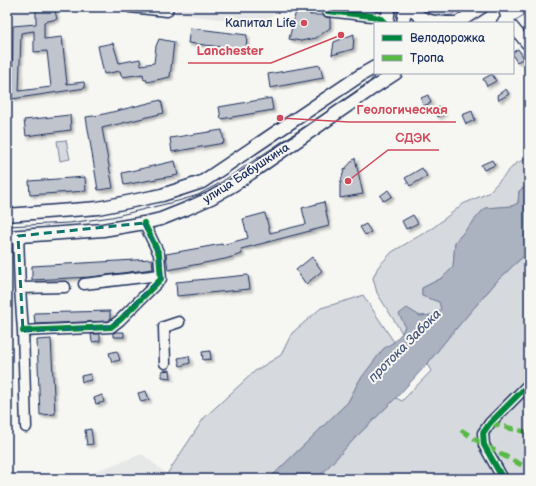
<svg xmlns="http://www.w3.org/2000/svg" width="536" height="486" font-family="'Balsamiq Sans',sans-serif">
  <defs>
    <filter id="shadow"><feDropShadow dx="2.5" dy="2.5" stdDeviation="1" flood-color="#0004"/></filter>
  </defs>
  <rect width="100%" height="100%" fill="#f6f6f2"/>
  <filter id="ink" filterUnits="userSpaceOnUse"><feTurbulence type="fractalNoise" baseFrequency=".025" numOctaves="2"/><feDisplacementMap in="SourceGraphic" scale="8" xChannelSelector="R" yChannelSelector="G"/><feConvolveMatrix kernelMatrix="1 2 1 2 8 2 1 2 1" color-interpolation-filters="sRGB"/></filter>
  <g filter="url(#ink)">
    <path fill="#e6e7e7" d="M 12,7 L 43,7 L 44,30 L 13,33 Z
      M 177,7 L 278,7 L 278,11 L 262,24 L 176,14 Z
      M 142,454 L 167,474 L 162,479 L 75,479 Z"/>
    <path fill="#d6d9dd" stroke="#78849e" d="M 417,7 L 465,7 L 451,15 L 441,18 L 424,15 Z
      M 66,140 L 70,159 L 60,161 L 57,141 Z
      M 529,157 L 529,184 L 519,191 L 518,203 L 512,206 L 485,208 L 455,242 L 453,267 L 442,278 L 422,288 L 422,296 L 439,302 L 441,309 L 433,315 L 420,316 L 407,309 L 405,326 L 402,333 L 377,293 L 373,278 L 378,267 L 392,252 L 434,227 L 463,204 L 488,193 L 515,164 Z
      M 529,251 L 529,479 L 317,479 L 356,437 L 396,398 L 402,401 L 431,371 L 427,364 L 448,338 L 498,280 Z
      M 363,295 L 394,342 L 383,350 L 359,381 L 348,402 L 269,479 L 163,479 L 167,474 L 204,418 L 255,371 L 281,355 L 292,333 L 321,308 L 352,299 Z"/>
    <path fill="#abb2c0" stroke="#717e99" d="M 529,184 L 529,251 L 498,280 L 448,338 L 427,364 L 396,398 L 356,437 L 317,479 L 269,479 L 348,402 L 359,381 L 383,349 L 394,342 L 402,333 L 405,326 L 399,314 L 407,308 L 420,316 L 433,315 L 441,309 L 439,302 L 422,296 L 422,288 L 442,278 L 453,267 L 455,242 L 485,208 L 512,206 L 518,203 L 519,191 Z"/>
    <path fill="#c0c4cd" stroke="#1b2f5e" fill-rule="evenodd" filter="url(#shadow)" d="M 36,7 L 43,7 L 43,9 L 54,7 L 57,19 L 44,22 L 44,39 L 62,37 L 67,84 L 84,82 L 85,88 L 12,99 L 13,26 L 36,24 ZM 34,31 L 34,52 L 47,51 L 51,87 L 19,91 L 21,33 Z
      M 297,7 L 310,7 L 310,15 L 322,15 L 326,17 L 330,18 L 330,28 L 316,38 L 301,41 L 289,39 Z
      M 190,28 L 247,35 L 246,50 L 188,43 Z
      M 354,34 L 353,49 L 332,55 L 334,42 Z
      M 159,39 L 174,42 L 170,77 L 147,82 L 146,79 L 144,80 L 143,74 L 122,77 L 120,71 L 104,74 L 98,46 L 113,43 L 119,63 L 140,59 L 141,65 L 154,63 L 156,46 Z
      M 518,49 L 524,58 L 517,62 L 513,56 L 513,52 Z
      M 320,65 L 323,78 L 270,88 L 268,74 Z
      M 492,74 L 496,81 L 487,86 L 483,79 Z
      M 506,89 L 509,94 L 499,100 L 497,95 Z
      M 428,95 L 431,103 L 423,106 L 421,98 Z
      M 271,98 L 273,110 L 221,119 L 219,107 Z
      M 161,100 L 164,113 L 102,128 L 113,188 L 98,190 L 86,117 L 100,115 Z
      M 441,106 L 444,114 L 438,117 L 435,109 Z
      M 472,111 L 475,120 L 466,124 L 462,115 Z
      M 70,115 L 71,130 L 26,136 L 24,120 Z
      M 222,130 L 224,143 L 172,152 L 170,138 Z
      M 355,158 L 363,194 L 340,198 L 340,185 L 344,170 Z
      M 492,160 L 495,165 L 484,170 L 481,165 Z
      M 175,161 L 178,175 L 124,185 L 122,173 Z
      M 422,168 L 427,176 L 410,186 L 405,178 Z
      M 85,177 L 86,191 L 30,195 L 29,181 Z
      M 388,190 L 392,196 L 384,201 L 380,196 Z
      M 324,202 L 329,226 L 241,249 L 242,254 L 225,259 L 168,270 L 166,254 L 222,244 L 222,245 L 248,238 L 243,219 L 265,213 L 270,233 L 306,224 L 302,208 Z
      M 413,215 L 418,223 L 406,229 L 402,221 Z
      M 366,224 L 371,232 L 365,235 L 360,227 Z
      M 312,257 L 322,271 L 306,284 L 296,270 Z
      M 152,259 L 153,269 L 91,277 L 32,280 L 32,266 Z
      M 248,275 L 250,289 L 177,296 L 176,282 Z
      M 110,311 L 110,320 L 109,321 L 35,324 L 34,313 Z
      M 116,332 L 124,332 L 124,337 L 113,337 L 113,333 Z
      M 91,334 L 100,334 L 100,341 L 92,342 Z
      M 51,339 L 55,414 L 40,415 L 37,340 Z
      M 117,351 L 120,360 L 112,362 L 109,353 Z
      M 210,351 L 211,359 L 203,360 L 202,352 Z
      M 189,356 L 190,363 L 180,366 L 178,358 Z
      M 170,370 L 171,378 L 162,377 L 162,371 Z
      M 90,374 L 91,380 L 82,382 L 81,376 Z
      M 146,391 L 149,400 L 141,402 L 138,393 Z
      M 102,395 L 104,402 L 96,404 L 94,398 Z
      M 91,429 L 93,444 L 87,445 L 85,430 Z"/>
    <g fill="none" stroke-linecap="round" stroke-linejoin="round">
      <g stroke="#1b2f5e" stroke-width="13">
        <path id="minor" d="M 130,7 L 167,11 L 168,7
          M 503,7 L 507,19 L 510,23
          M 327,11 L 372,16 L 381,19 L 385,23
          M 502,23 L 507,19 L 527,7
          M 513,27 L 526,43 L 529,45
          M 18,236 L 20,288 L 23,331 L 26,427
          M 84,284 L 160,275
          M 20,288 L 65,287
          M 23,331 L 111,327 L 120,320 L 161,279 L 159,254 L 144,223
          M 165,363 L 164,327 L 179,322
          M 503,479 L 484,445 L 483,433 L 490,423 L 529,384"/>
      </g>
      <g stroke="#1b2f5e" stroke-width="15">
        <path id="major" d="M 411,7 C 421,24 440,23 458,23
          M 387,23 L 389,7
          M 403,23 L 405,7
          M 457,23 L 482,7
          M 7,215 L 98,208 L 162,195 L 202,182 L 361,75 L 375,67
          M 7,237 L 103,230 L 144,223 L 161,219 L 186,209 L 211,198 L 235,184 L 370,90 L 396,73"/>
      </g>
      <use href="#minor" stroke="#f6f6f2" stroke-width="10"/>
      <use href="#major" stroke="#f6f6f2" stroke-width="12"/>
      <path stroke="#1b2f5e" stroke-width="1" d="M 396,23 L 399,7
        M 7,226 L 69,223 L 112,217 L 178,201 L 198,195 L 220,183 L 352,95 L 368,84 L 377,73"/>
      <path stroke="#58b947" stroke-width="5" stroke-dasharray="10 5" stroke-linecap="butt" d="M 490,423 L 529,433
        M 461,430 L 484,445 L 529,469"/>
      <g stroke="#f6f6f2" stroke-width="8">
        <path id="cycleway" d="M 327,11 L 372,16 L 381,19 L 385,23
          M 23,331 L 111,327 L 120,320 L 161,279 L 159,254 L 144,223
          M 503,479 L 484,445 L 483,433 L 490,423 L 529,384"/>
      </g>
      <use href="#cycleway" stroke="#00873e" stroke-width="6"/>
    </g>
  </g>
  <path fill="none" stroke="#0f766e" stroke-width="3" stroke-dasharray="8 5" stroke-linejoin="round" d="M 144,223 L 159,254 L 161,279 L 111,327 L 23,331 L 18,236 Z"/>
  <circle fill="#d1495b" stroke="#f6f6f2" stroke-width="1.5" cx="304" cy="23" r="4"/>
  <g text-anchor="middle" stroke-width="4" stroke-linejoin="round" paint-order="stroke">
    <g font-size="12" fill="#1b2f5e" stroke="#f6f6f2" text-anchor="end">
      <text x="296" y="27">Капитал Life</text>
    </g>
    <g font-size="12" fill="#1b2f5e" stroke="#f6f6f2">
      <text transform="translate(246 173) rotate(-33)" y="4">улица Бабушкина</text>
    </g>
    <g font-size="13" font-style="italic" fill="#46567b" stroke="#f6f6f2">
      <text transform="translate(404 345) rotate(-45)" y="5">протока Забока</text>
    </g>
  </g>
  <path fill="none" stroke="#d1495b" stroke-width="1.5" d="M341 35L271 63H188M280 118L349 122H456M348 181L388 150H439"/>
  <g fill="#d1495b" stroke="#f6f6f2" stroke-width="1.5">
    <circle cx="341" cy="35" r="4"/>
    <circle cx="280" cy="118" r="4"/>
    <circle cx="348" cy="181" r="4"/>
  </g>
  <g font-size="13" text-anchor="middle" font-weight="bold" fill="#d1495b" stroke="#f6f6f2" stroke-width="4" stroke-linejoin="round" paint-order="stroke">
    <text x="230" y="55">Lanchester</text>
    <text x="402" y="114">Геологическая</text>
    <text x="413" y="142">СДЭК</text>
  </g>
  <rect width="536" height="486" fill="none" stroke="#f6f6f2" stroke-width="24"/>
  <rect x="12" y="12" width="512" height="462" fill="none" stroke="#1b2f5e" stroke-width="1.5" filter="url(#ink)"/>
  <rect x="374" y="22" width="140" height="52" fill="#f6f6f2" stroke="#9ea6b7"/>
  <rect x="382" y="35" width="20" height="6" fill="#00873e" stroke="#9ea6b7"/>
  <text x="410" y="42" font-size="12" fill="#1b2f5e">Велодорожка</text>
  <rect x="382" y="55" width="20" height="6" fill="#58b947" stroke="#9ea6b7"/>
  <text x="410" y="62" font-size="12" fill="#1b2f5e">Тропа</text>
</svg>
